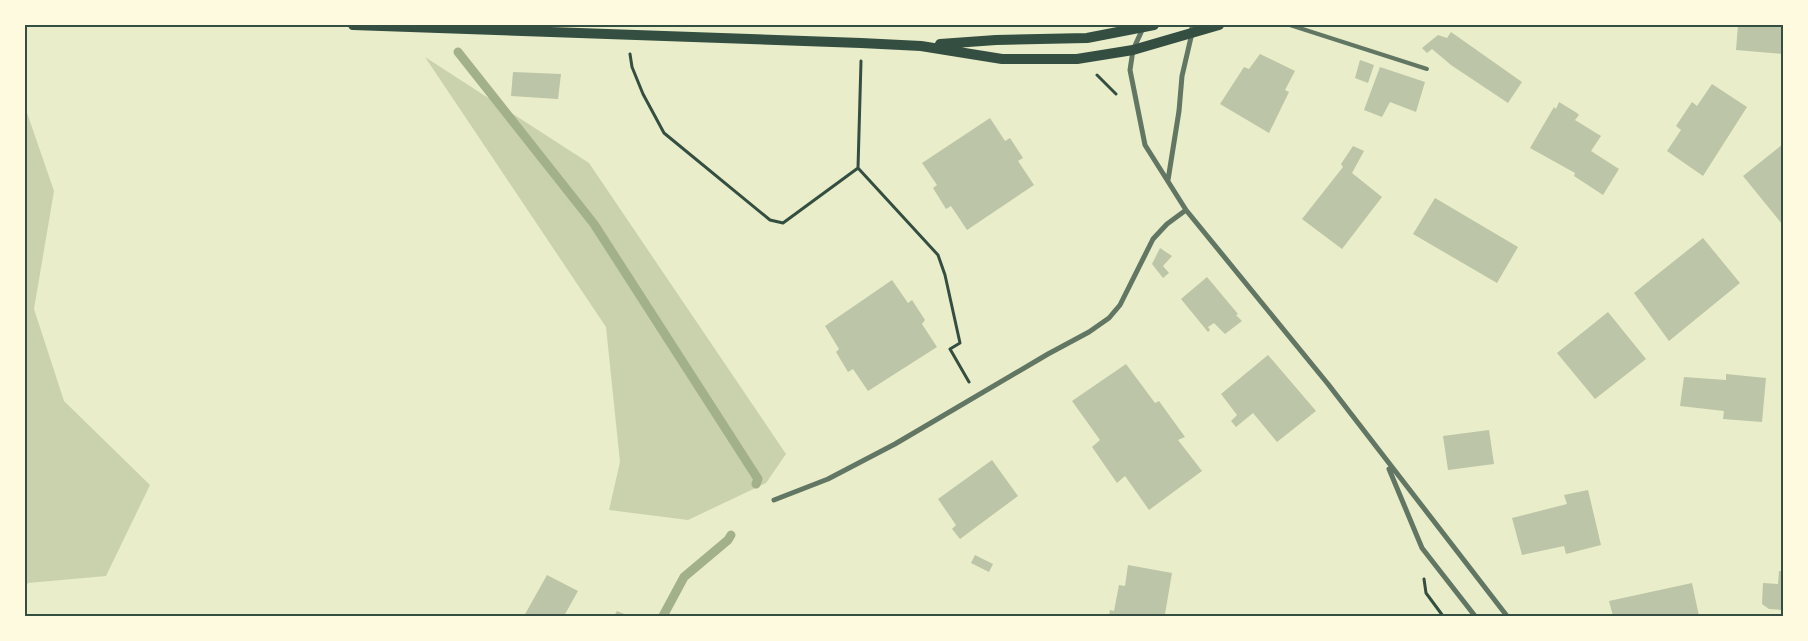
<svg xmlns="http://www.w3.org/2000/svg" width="1808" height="641" font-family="'Roboto Serif',serif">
  <rect width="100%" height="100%" fill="#e9edc9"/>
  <path fill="#cad2ad" d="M 425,57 L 589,163 L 786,454 L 766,483 L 688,520 L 609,510 L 620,462 L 606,327 Z
    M 25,107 L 54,191 L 34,309 L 64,401 L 150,485 L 106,576 L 28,583 L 25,586 Z"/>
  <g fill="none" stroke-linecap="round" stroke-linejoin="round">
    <path stroke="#a3b18a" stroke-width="9" d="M 458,52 L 594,224 L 758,479 L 756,484
      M 663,616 L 684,577 L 728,540 L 731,535"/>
  </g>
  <path fill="#bcc5a7" d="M 1738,25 L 1783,25 L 1783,54 L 1736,50 Z
    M 1451,32 L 1522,82 L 1508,103 L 1451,65 L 1432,49 L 1427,53 L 1422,48 L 1438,35 L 1447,38 Z
    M 1260,54 L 1295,71 L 1285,90 L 1289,92 L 1269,133 L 1220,104 L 1244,67 L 1249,69 Z
    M 1360,60 L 1374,65 L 1368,83 L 1355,78 Z
    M 1380,67 L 1425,82 L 1416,112 L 1390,102 L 1382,117 L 1364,110 Z
    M 513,72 L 561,74 L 558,99 L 511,96 Z
    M 1712,84 L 1747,107 L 1703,176 L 1667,151 L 1681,130 L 1676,126 L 1692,102 L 1697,106 Z
    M 1559,102 L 1577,113 L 1579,115 L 1575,120 L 1601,136 L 1591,151 L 1619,169 L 1603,195 L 1574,176 L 1575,173 L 1530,148 L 1554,107 L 1556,109 Z
    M 990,118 L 1005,141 L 1010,138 L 1023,158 L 1018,161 L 1034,185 L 967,230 L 951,206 L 946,209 L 933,188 L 937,185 L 922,163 Z
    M 1783,144 L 1783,223 L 1782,224 L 1743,176 Z
    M 1353,146 L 1364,151 L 1352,173 L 1382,197 L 1342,249 L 1302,219 L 1343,167 L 1341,164 Z
    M 1435,198 L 1518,247 L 1497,283 L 1413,234 Z
    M 1703,238 L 1740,283 L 1669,341 L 1634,293 Z
    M 1160,248 L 1172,256 L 1163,266 L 1169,273 L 1163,278 L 1152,264 Z
    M 1207,277 L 1238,314 L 1236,315 L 1242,321 L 1225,334 L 1214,323 L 1208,327 L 1210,330 L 1208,332 L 1181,299 Z
    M 892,280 L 908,303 L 912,300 L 925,320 L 922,324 L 937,347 L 868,391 L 853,369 L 848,372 L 836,352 L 839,349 L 825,326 Z
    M 1608,312 L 1646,359 L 1595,399 L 1557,353 Z
    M 1268,355 L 1316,411 L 1277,442 L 1253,413 L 1236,427 L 1231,421 L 1237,415 L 1221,394 Z
    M 1126,364 L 1155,403 L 1159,401 L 1185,437 L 1178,440 L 1202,471 L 1149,510 L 1125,476 L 1117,483 L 1092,447 L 1100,440 L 1072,401 Z
    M 1726,374 L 1766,378 L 1762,422 L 1723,419 L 1724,411 L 1680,406 L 1684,377 L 1726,380 Z
    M 1489,430 L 1494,464 L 1448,470 L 1443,436 Z
    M 992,460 L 1018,496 L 960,539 L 952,529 L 956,525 L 938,499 Z
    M 1588,490 L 1601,545 L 1566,554 L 1564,546 L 1522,555 L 1512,518 L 1567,504 L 1564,495 Z
    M 975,555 L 993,564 L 989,572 L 971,563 Z
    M 1128,565 L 1172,573 L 1165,614 L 1172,616 L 1109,616 L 1110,610 L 1114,611 L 1119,585 L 1125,586 Z
    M 1779,571 L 1783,571 L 1783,610 L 1769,609 L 1762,604 L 1763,583 L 1778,584 Z
    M 547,575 L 578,591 L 564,616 L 524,616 Z
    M 1692,583 L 1699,616 L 1613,616 L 1609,601 Z
    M 617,611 L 629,616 L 614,616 Z"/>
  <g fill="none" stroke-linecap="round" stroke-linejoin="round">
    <path stroke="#344e41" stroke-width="3" d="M 630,54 L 632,67 L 643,94 L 664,133 L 770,220 L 783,223 L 858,168
      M 861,61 L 858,168 L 938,255 L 945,275 L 960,343 L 950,349 L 969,382
      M 1097,75 L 1116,94
      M 1424,579 L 1426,593 L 1443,616"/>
    <path stroke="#617663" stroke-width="4" d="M 1290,25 L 1427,69"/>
    <path stroke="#617663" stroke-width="5" d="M 1143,28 L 1133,50 L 1130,70 L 1145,145 L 1186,210 L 1328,384 L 1507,616
      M 1168,180 L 1179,111 L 1182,76 L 1192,33 L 1192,25
      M 1389,469 L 1422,548 L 1475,616
      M 774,500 L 828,479 L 895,444 L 1048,354 L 1089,332 L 1109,318 L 1120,305 L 1153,239 L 1167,224 L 1186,210"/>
    <path stroke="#344e41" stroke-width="10" d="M 353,25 L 861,43 L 921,46 L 1002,59 L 1077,59 L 1133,50 L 1219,25
      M 940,44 L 996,40 L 1087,38 L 1154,25"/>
  </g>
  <rect width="1808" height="641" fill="none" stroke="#fefae0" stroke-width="52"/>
  <rect x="26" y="26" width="1756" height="589" fill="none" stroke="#344e41" stroke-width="2"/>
</svg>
